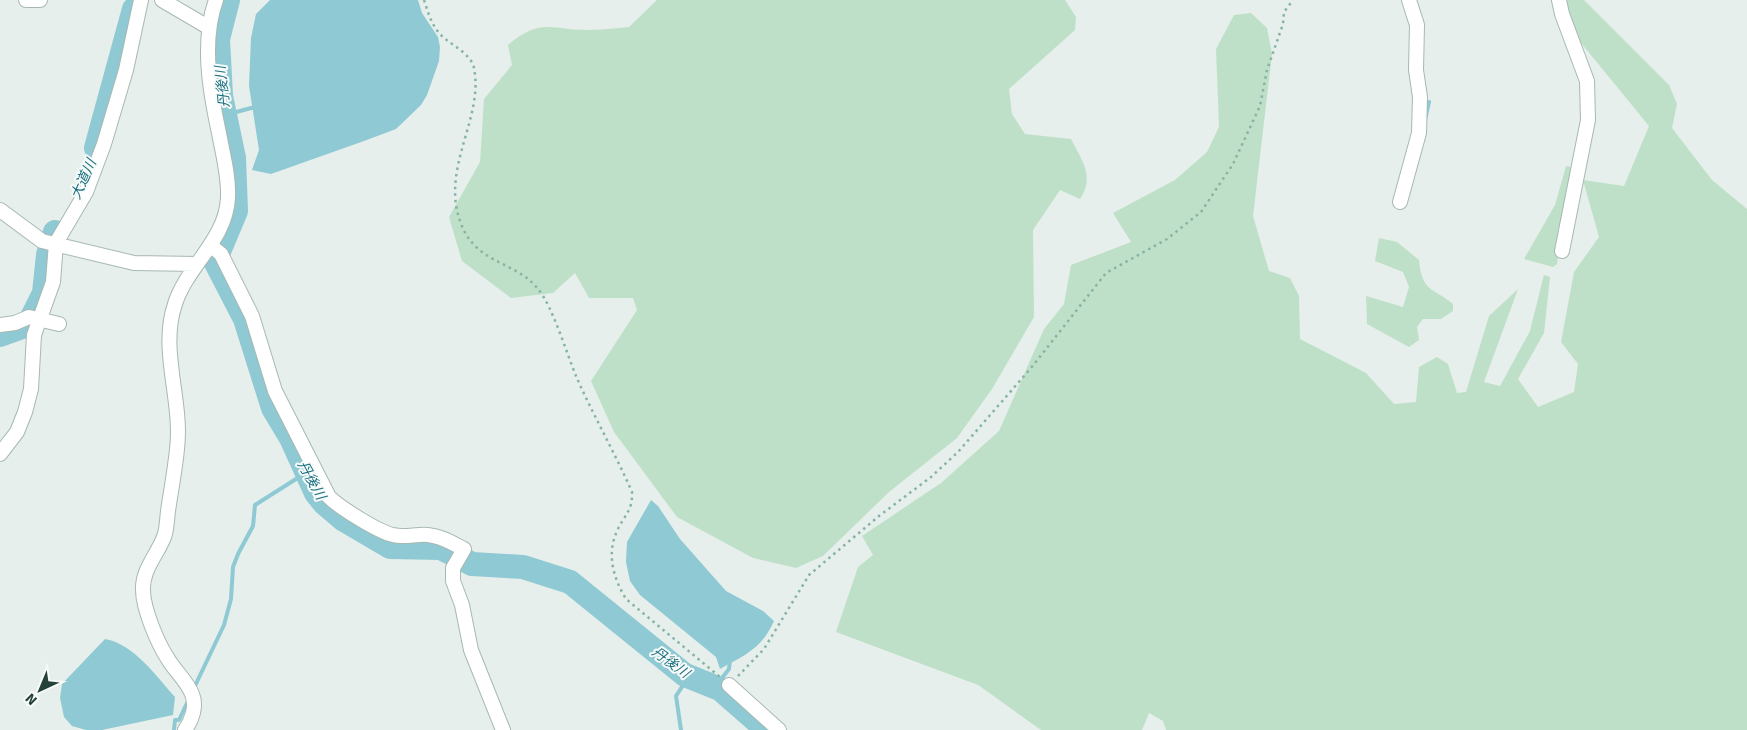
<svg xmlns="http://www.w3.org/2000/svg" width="1747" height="730" font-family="Signika,'Noto Sans JP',sans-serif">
  <rect width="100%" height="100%" fill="#e6efeb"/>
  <path fill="#bfe0c8" d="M 657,0 L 1065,0 L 1076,17 L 1075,30 L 1009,89 L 1012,114 L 1025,134 L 1071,139 C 1082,161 1095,176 1080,199 L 1060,190 L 1033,230 L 1034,317 L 992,389 L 957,438 L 889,492 L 823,556 L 796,568 L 753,558 L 677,517 L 614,432 L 591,381 L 637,310 L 633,298 L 589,298 L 575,273 L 553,293 L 511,298 L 462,261 L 449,217 L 480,162 L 484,99 L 512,65 L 508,45 C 540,18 549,29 586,30 C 600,30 615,28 629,27 Z
    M 1565,0 L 1584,0 L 1669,85 L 1677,104 L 1672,128 L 1712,180 L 1747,209 L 1747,730 L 1166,730 L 1163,721 L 1149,713 L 1142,730 L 1041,730 L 978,685 L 836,632 L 858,567 L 873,555 L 862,536 L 941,483 L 999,431 L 1044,329 L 1064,304 L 1071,265 L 1131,242 L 1113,213 L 1175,180 L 1207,152 L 1219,127 L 1216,49 L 1234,15 L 1251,13 L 1267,28 L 1272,54 L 1253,216 L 1269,271 L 1290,278 L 1299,296 L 1300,339 L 1366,373 L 1394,404 L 1416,402 L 1419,367 L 1437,357 L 1448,364 L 1457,393 L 1466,392 L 1489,316 L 1518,289 L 1484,382 L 1500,386 L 1530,331 L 1544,275 L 1550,277 L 1544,333 L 1518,379 L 1538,407 L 1574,392 L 1578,364 L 1561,342 L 1574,272 L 1599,237 L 1583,180 L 1624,186 L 1649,126 L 1577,38 Z
    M 1566,166 L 1571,167 L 1557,264 L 1553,267 L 1524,259 L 1555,205 Z
    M 1379,238 L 1397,242 L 1419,260 C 1422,292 1432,287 1453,304 L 1453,311 L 1441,319 L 1423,319 L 1417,327 L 1419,340 L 1409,347 L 1367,324 L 1366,296 L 1403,307 L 1409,287 L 1403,272 L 1375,261 Z"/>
  <path fill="#8ec9d4" d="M 270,0 L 418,0 L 422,13 L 438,37 L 440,47 L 439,61 L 427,95 L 421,105 L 396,129 L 364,141 L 271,174 L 252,170 L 259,150 L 249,86 L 251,38 L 256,14 Z
    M 651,500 L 658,506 L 680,539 L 726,591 L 763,611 L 774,621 C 762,648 746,655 720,669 L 716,657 L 640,595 L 630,581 L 626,562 L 627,542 Z
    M 105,639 C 134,644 156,676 175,697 L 173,715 L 102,730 L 86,730 L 72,726 L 64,717 L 60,698 L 62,684 Z"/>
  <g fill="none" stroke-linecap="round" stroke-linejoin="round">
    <path stroke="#8ec9d4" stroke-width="4" d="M 225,115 L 255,107
      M 1425,120 L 1429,102
      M 715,687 L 729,669 L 730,660
      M 194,688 L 224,625 L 231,599 L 233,567 L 238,554 L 253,526 L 255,505 L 307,472
      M 174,730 L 175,720 L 179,720 L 188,701
      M 681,730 L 676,696 L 689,676"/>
    <path stroke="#8ec9d4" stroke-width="24" d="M 228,0 L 218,39 L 221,96 L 234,158 L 236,211 L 215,261 L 245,319 L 273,408 L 291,438 L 316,493 L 324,503 L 344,520 L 390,547 L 441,548 L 472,564 L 523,567 L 570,582 L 685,675 L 720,689 L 767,730
      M 96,148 L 134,9
      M 0,335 L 28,325 L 44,293 L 48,255 L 55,232"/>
    <g stroke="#a8b8b2" stroke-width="16">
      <path id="street" d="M 26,0 L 40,0
        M 162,0 L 208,27
        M 1559,0 L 1562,14 L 1587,81 L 1588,120 L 1562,251
        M 1400,202 L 1419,133 L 1420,97 L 1416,70 L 1417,25 L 1409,0
        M 0,210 L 42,241 L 134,263 L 197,264
        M 211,246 L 221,254 L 252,316 L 275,391 L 329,497 C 340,508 379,532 393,535 C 404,538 416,534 428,535 C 441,536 452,543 464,549 L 453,568 L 453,581 L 462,605 L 471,650 L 503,730
        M 0,325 L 15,323 L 29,317 L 59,324
        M 0,454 L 17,432 L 25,412 L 31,389 L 34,335 L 53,282 L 56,243 L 86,192 L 104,144 L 126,70 L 141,0
        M 729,685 L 779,730
        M 185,730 C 192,720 197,706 192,694 C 187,681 175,671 168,659 C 158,644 143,609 143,590 C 142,570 157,555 164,537 C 167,529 167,519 168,511 C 171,490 175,470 177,449 C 183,401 159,350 175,304 C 187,266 226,240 228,198 C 229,176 223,155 219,133 C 210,92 201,41 216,0"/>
    </g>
    <path stroke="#86b3a5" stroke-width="2.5" stroke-dasharray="2.5 4" stroke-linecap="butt" d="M 424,0 C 428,12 431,24 440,34 C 450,45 471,53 474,68 C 484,118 441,167 460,221 C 475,265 515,260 538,289 C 552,305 567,354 576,376 C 593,415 615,453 632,492 C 633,511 624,515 617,531 C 606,555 614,579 626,599 L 720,677
      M 738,676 L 764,649 L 809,575 L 879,516 L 931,477 L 958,452 L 1031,368 L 1106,273 L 1167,239 L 1201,212 L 1233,164 L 1260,106 L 1267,70 L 1283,24 L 1284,12 L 1293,0"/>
    <use href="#street" stroke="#fff" stroke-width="14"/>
  </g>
  <g text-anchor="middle" stroke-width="4" stroke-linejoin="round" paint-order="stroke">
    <g font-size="14" font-style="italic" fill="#1c6f80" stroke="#f7fbf9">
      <text transform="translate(222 87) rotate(-96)" y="5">丹後川</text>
      <text transform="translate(83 179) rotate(-66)" y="5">大道川</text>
      <text transform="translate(312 480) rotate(61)" y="5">丹後川</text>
      <text transform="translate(671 662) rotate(36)" y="5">丹後川</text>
    </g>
  </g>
  <g transform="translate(40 690) rotate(224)" stroke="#f7fbf9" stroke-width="4" paint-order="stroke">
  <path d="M0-4L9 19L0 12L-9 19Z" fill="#24423a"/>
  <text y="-8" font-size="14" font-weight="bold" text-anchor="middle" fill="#24423a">N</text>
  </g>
</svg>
